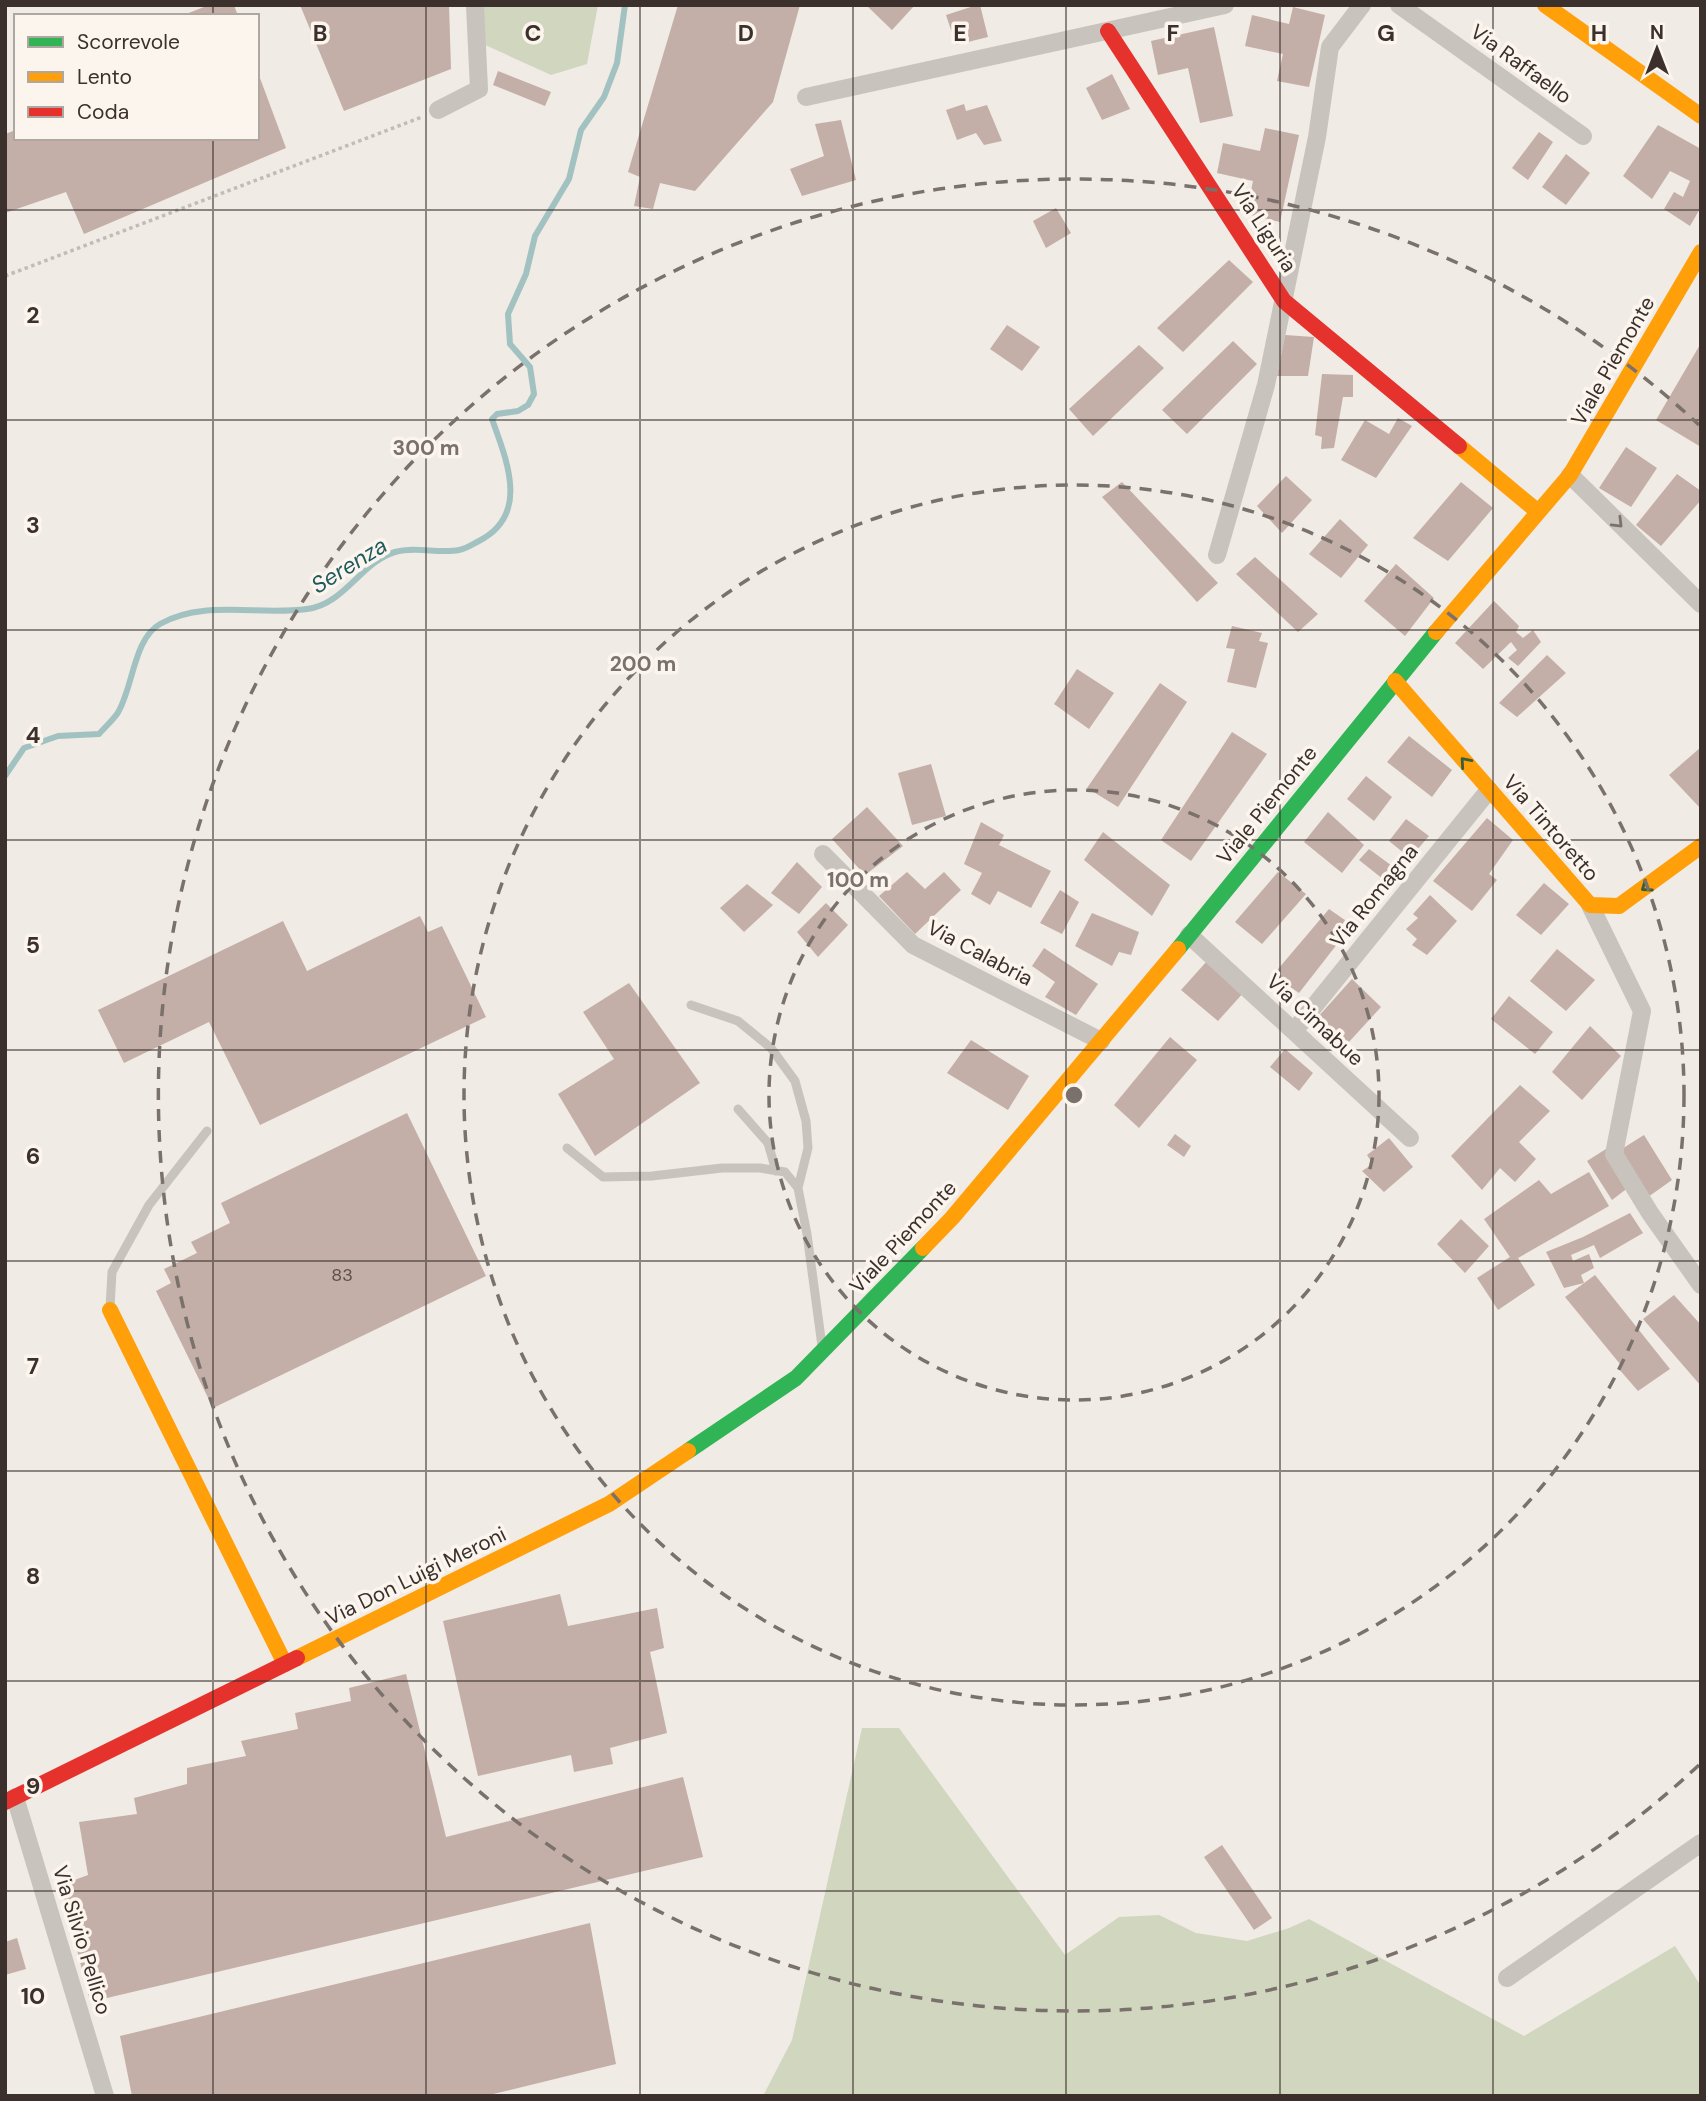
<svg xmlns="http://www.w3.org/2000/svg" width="1706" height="2101" font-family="'DM Sans',sans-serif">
  <rect width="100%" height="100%" fill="#f0ebe5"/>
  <path fill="#d1d6bf" d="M 481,5 L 598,5 L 587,64 L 551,75 L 483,44 Z
    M 862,1728 L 899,1728 L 1065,1955 L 1119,1917 L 1159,1915 L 1196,1933 L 1247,1941 L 1289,1928 L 1309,1919 L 1524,2036 L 1675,1946 L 1701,1986 L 1701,2096 L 763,2096 L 792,2040 Z"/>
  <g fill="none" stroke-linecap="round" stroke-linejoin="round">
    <path stroke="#a1c2c1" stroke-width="6" d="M 5,776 L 24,748 L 58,736 L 99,734 C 105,727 112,721 117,714 C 133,690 133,639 160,624 C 204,599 259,616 307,609 C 345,604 361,562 395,552 C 415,546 439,554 459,550 C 466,549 473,544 479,541 C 530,515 507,461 492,419 L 497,414 L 518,411 L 528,405 L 534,394 L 530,367 L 510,344 L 508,314 L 526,274 L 535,236 L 569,179 L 581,130 L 604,97 L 617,63 L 625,5"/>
  </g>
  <path fill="#c3afa7" d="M 209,5 L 234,5 L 238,16 L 181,16 Z
    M 300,5 L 449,5 L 451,69 L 344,111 Z
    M 678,5 L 800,5 L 773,102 L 695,191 L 660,183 L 653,209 L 634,206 L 640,177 L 628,172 Z
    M 866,5 L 915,5 L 892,30 Z
    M 977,5 L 980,5 L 988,37 L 956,45 L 946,15 Z
    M 1293,7 L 1325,15 L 1309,87 L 1277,81 L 1283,54 L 1245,46 L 1252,15 L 1289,24 Z
    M 1214,27 L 1233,116 L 1200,123 L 1188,68 L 1158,75 L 1151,41 Z
    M 257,70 L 286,148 L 84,234 L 66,192 L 5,213 L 5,134 L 16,130 L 16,138 L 257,138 Z
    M 498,71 L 551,92 L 545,106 L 493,85 Z
    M 1112,74 L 1130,109 L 1102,120 L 1086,88 Z
    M 964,104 L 966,111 L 987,105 L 1002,141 L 984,145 L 976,133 L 957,140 L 946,110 Z
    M 841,120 L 856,180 L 802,196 L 790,169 L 824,156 L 815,124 Z
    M 1658,125 L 1701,149 L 1701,207 L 1690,226 L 1664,209 L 1674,192 L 1683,197 L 1690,181 L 1670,171 L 1652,199 L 1623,176 Z
    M 1265,128 L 1299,135 L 1280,222 L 1246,214 L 1253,181 L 1217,173 L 1223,143 L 1260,151 Z
    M 1539,132 L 1553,142 L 1528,180 L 1512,168 Z
    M 1566,154 L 1590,173 L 1566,205 L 1542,187 Z
    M 1056,208 L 1071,233 L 1046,248 L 1033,221 Z
    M 1229,260 L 1253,282 L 1183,352 L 1157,328 Z
    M 1007,325 L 1040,347 L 1022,371 L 990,349 Z
    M 1285,335 L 1314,337 L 1308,376 L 1277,376 Z
    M 1233,341 L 1257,364 L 1187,434 L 1162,410 Z
    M 1701,343 L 1701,447 L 1656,420 Z
    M 1139,345 L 1164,368 L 1093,436 L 1069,409 Z
    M 1322,374 L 1353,375 L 1353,397 L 1343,397 L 1334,448 L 1321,449 L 1322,437 L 1315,435 Z
    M 1398,418 L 1412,426 L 1376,478 L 1341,460 L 1365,420 L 1389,434 Z
    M 1626,447 L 1657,468 L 1631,507 L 1599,488 Z
    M 1677,474 L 1701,491 L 1701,500 L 1661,546 L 1636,525 Z
    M 1286,476 L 1312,500 L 1282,533 L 1257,506 Z
    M 1122,482 L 1218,583 L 1197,602 L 1102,497 Z
    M 1461,482 L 1493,508 L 1448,561 L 1413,538 Z
    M 1340,519 L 1368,545 L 1341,578 L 1309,554 Z
    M 1255,557 L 1318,614 L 1298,632 L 1236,574 Z
    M 1396,564 L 1434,598 L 1405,636 L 1364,601 Z
    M 1494,601 L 1519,626 L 1516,632 L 1523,638 L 1533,630 L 1541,642 L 1518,666 L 1508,658 L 1517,650 L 1511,642 L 1483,669 L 1455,643 Z
    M 1232,626 L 1262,633 L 1259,641 L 1268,643 L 1256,688 L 1227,682 L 1235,649 L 1226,648 Z
    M 1547,655 L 1566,673 L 1517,717 L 1499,703 Z
    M 1077,669 L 1114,693 L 1089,729 L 1054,704 Z
    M 1160,683 L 1187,702 L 1118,807 L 1087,788 Z
    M 1232,732 L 1267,754 L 1191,861 L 1161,840 Z
    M 1409,736 L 1452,770 L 1432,797 L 1387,762 Z
    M 1701,747 L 1701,809 L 1669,775 Z
    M 931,764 L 946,816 L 912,825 L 898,773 Z
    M 1366,776 L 1392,797 L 1374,821 L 1347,799 Z
    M 867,807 L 903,846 L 865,875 L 832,839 Z
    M 1328,812 L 1364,845 L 1342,873 L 1304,842 Z
    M 1487,818 L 1513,840 L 1489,874 L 1497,880 L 1472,911 L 1433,881 Z
    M 1406,819 L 1429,836 L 1410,858 L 1389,841 Z
    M 981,822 L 1004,835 L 999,845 L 1051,871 L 1031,908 L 998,891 L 990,905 L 971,894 L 982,873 L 964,864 Z
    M 1103,832 L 1170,885 L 1152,916 L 1084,860 Z
    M 1369,849 L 1403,874 L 1393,887 L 1359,860 Z
    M 797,862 L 822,887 L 799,914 L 771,893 Z
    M 907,872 L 925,889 L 944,872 L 961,890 L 915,934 L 879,896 Z
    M 1278,872 L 1306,894 L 1262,944 L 1235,922 Z
    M 1544,883 L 1569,904 L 1541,935 L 1516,915 Z
    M 747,884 L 773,905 L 744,932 L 720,908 Z
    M 1060,890 L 1079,902 L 1062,934 L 1040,923 Z
    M 1430,895 L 1457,921 L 1427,955 L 1412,945 L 1417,939 L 1406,929 L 1418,918 L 1413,914 Z
    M 826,903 L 848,925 L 818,957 L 797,932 Z
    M 1329,909 L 1352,925 L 1299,993 L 1273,975 Z
    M 1092,913 L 1139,932 L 1131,955 L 1119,952 L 1112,966 L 1075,946 Z
    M 420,916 L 428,932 L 442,926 L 486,1017 L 260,1125 L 209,1022 L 124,1063 L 98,1010 L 283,921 L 307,971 Z
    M 1044,948 L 1098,984 L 1076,1015 L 1045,997 L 1055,982 L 1032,966 Z
    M 1557,949 L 1595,980 L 1566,1011 L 1530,981 Z
    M 1207,961 L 1244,992 L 1218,1021 L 1181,990 Z
    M 1352,979 L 1381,1007 L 1348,1043 L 1317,1018 Z
    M 629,983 L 700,1083 L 595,1156 L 558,1094 L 614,1059 L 583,1012 Z
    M 1509,996 L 1553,1032 L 1535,1054 L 1491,1019 Z
    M 1590,1026 L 1621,1056 L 1582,1100 L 1552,1072 Z
    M 1170,1037 L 1197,1060 L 1139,1128 L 1114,1105 Z
    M 971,1040 L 1029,1076 L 1008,1110 L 947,1073 Z
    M 1285,1049 L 1313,1073 L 1299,1091 L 1270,1067 Z
    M 1520,1085 L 1550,1111 L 1519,1142 L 1536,1159 L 1515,1182 L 1500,1168 L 1482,1190 L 1451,1156 Z
    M 407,1113 L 486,1276 L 213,1408 L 156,1291 L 171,1283 L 164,1269 L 197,1253 L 191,1242 L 230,1223 L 221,1203 Z
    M 1175,1134 L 1191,1146 L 1184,1157 L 1167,1145 Z
    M 1644,1135 L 1672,1180 L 1648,1197 L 1617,1152 Z
    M 1389,1138 L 1413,1167 L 1384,1192 L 1362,1171 L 1373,1164 L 1367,1155 Z
    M 1606,1149 L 1629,1187 L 1612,1200 L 1587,1161 Z
    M 1589,1172 L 1609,1206 L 1518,1258 L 1535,1285 L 1498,1310 L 1477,1278 L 1510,1257 L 1484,1219 L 1539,1180 L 1551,1194 Z
    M 1630,1213 L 1643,1233 L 1600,1258 L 1594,1245 L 1571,1255 L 1573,1261 L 1589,1254 L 1594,1268 L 1581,1275 L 1584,1283 L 1564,1288 L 1546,1252 L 1583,1237 Z
    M 1461,1219 L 1489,1246 L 1465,1273 L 1437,1244 Z
    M 1595,1275 L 1670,1369 L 1638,1391 L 1618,1368 L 1620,1364 L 1565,1297 Z
    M 1674,1295 L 1701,1325 L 1701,1386 L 1643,1319 Z
    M 560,1594 L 568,1626 L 657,1608 L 664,1648 L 650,1652 L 667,1733 L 610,1748 L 613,1764 L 574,1772 L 571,1755 L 478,1776 L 443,1621 Z
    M 406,1674 L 446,1837 L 683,1777 L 703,1857 L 90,2002 L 61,1885 L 88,1875 L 79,1822 L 137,1814 L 134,1798 L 187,1784 L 187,1768 L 246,1756 L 241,1741 L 298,1729 L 295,1713 L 351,1701 L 349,1688 Z
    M 1222,1845 L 1272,1918 L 1254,1930 L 1204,1857 Z
    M 590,1923 L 616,2064 L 485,2096 L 132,2096 L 120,2036 Z
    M 17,1938 L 26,1969 L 5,1975 L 5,1942 Z"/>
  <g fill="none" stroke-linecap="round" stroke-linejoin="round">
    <path stroke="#c2bbb6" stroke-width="3.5" stroke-dasharray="3.5 3.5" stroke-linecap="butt" d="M 5,276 L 422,117"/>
    <path stroke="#c9c3be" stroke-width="9" d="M 691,1005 L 738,1021 L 771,1048 L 795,1081 L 806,1121 L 808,1148 L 798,1188
      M 738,1109 L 768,1143 L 776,1171
      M 567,1148 L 603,1177 L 652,1176 L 722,1168 L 760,1168 L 785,1172 L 798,1188 L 807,1234 L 822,1346
      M 110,1308 L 112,1272 L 149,1205 L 207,1131"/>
    <path stroke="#c9c3be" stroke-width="18" d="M 1399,5 L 1583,136
      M 806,97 L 1225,5
      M 438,110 L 479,89 L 475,5
      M 1570,475 L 1701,604
      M 1217,555 L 1266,385 L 1317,137 L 1330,47 L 1362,5
      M 823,854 L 913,945 L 1101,1041
      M 1590,905 L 1642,1011 L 1614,1154 L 1650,1213 L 1701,1285
      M 1189,935 L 1410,1138
      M 1294,1031 L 1489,790
      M 15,1797 L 105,2096
      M 1507,1978 L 1701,1843"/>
    <path stroke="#30b455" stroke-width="16" d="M 1178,949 L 1436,632
      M 688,1451 L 796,1378 L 923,1248"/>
    <path stroke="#ff9f0a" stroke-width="16" d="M 1545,5 L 1701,116
      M 1459,446 L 1537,511
      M 1436,632 L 1570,475 L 1701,252
      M 1395,681 L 1590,905 L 1619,906 L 1701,846
      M 923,1248 L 952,1218 L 1178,949
      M 110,1310 L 285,1664
      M 297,1658 L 609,1504 L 688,1451"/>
    <path stroke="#e5322d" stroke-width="16" d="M 1108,31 L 1284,301 L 1459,446
      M 5,1802 L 297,1658"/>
  </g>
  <defs><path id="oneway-chevron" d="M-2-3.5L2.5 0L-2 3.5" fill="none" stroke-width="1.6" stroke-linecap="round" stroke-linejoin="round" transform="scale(1.75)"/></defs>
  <use stroke="#7b726d" href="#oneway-chevron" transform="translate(1618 523) rotate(45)"/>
  <g stroke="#375e3a">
    <use href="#oneway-chevron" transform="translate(1465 762) rotate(-131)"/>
    <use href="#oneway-chevron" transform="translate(1646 887) rotate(145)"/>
  </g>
  <path fill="none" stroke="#3b302b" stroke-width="2" stroke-opacity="0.55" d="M 213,5 L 213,16M 426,5 L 426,2096M 640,5 L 640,2096M 853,5 L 853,2096M 1066,5 L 1066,2096M 1280,5 L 1280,2096M 1493,5 L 1493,2096M 213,138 L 213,2096M 5,210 L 1701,210M 5,420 L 1701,420M 5,630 L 1701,630M 5,840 L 1701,840M 5,1050 L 1701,1050M 5,1261 L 1701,1261M 5,1471 L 1701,1471M 5,1681 L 1701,1681M 5,1891 L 1701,1891"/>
  <g fill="none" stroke="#7a716c" stroke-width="3.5" stroke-dasharray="12 9">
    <circle cx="1074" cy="1095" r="305"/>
    <circle cx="1074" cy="1095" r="610"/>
    <path d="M1699 1765A916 916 0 1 1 1699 425"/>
  </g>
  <g text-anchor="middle" stroke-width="7" stroke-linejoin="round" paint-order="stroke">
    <g font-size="18" fill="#5d504a">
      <text x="342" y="1281">83</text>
    </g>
    <g font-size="21" fill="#3b302b" stroke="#fbf5ee">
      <text transform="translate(1521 64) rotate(36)" y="7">Via Raffaello</text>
      <text transform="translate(1264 228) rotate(57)" y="7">Via Liguria</text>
      <text transform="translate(1613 361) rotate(-60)" y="7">Viale Piemonte</text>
      <text transform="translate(1267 805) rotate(-51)" y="7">Viale Piemonte</text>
      <text transform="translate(1551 828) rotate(49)" y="7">Via Tintoretto</text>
      <text transform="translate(1374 896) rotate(-51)" y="7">Via Romagna</text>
      <text transform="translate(980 953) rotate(28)" y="7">Via Calabria</text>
      <text transform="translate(1315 1020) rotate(43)" y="7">Via Cimabue</text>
      <text transform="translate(903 1237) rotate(-47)" y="7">Viale Piemonte</text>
      <text transform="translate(416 1576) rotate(-26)" y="7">Via Don Luigi Meroni</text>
      <text transform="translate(82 1940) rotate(73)" y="7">Via Silvio Pellico</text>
    </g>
    <g font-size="23" font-style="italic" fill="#1f5a5e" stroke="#fbf5ee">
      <text transform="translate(349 565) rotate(-32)" y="8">Serenza</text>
    </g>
  </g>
  <g font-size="23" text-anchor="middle" font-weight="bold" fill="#3b302b" stroke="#fbf5ee" stroke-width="7" stroke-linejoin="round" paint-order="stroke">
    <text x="320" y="41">B</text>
    <text x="533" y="41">C</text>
    <text x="746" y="41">D</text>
    <text x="960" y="41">E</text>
    <text x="1173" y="41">F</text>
    <text x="1386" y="41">G</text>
    <text x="1599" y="41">H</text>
    <text x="33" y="323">2</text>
    <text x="33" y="533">3</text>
    <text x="33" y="743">4</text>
    <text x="33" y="953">5</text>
    <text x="33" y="1164">6</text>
    <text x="33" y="1374">7</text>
    <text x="33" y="1584">8</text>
    <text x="33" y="1794">9</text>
    <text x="33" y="2004">10</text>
  </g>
  <circle cx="1074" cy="1095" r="10" fill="#7a716c" stroke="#fbf5ee" stroke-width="3.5"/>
  <g font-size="21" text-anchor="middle" font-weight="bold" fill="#7a716c" stroke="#fbf5ee" stroke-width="7" stroke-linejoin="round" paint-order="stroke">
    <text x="426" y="455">300 m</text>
    <text x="643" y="671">200 m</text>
    <text x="858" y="887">100 m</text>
  </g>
  <rect width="1706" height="2101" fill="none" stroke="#3b302b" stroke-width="14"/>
  <rect x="14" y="14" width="245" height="126" fill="#fbf5ee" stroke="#aea6a0" stroke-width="2"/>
  <rect x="28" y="37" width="35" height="10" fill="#30b455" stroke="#aea6a0" stroke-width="2"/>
  <text x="77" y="49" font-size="21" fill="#3b302b">Scorrevole</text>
  <rect x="28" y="72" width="35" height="10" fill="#ff9f0a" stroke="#aea6a0" stroke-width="2"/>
  <text x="77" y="84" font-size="21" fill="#3b302b">Lento</text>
  <rect x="28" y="107" width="35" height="10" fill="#e5322d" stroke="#aea6a0" stroke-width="2"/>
  <text x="77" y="119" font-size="21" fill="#3b302b">Coda</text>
  <g transform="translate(1657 49)" stroke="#fbf5ee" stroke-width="5" paint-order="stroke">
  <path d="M0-5L12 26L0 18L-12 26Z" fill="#3b302b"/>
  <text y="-10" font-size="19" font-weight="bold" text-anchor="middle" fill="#3b302b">N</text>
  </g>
</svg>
